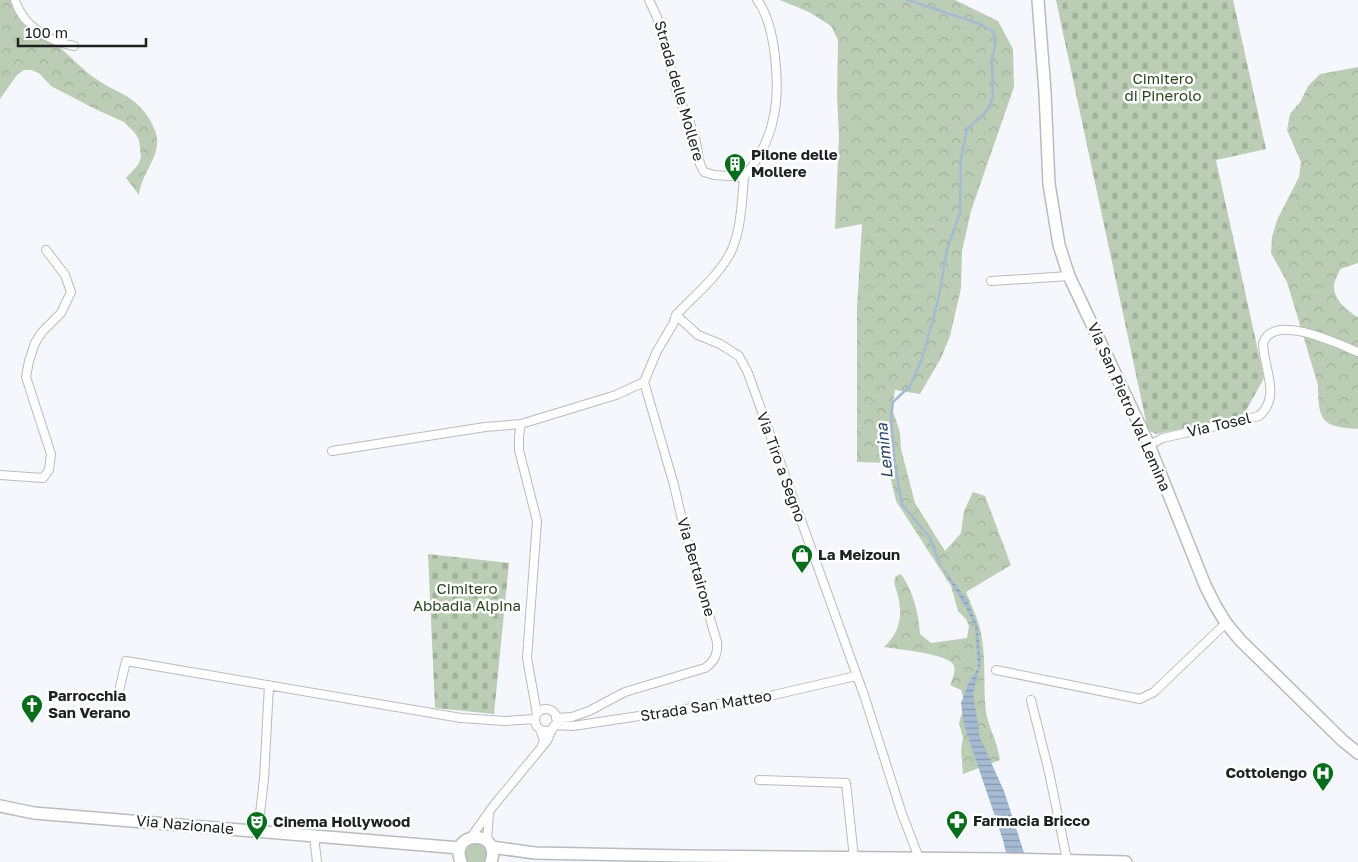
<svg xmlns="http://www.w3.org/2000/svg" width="1358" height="862" font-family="'Golos Text',sans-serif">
  <defs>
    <pattern id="forest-crowns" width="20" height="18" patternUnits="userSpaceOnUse" patternTransform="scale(1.25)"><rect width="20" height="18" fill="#bbcdb5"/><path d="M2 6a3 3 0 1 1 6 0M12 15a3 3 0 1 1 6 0" fill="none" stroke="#a0b09b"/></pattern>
    <pattern id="cemetery-stones" width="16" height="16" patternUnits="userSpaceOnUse" patternTransform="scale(1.25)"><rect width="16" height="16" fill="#bbcdb5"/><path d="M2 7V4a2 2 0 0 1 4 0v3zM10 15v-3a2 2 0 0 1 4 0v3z" fill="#a0b09b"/></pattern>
    <pattern id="water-rules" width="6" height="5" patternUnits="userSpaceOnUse" patternTransform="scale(1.25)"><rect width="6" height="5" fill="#a5bad3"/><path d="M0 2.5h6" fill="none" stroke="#8697ab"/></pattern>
  </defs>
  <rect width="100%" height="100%" fill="#f5f7fc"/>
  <path fill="#bbcdb5" d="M 477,842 C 486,847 490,853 484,862 L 468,862 C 461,851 466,845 477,842 Z"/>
  <path fill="url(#forest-crowns)" d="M 0,0 L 11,0 C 21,25 38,32 59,47 C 72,57 82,70 96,79 C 118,94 135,95 150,120 C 153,126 156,131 157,138 C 159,159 141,174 139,195 L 126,178 L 138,165 L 141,157 L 139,140 L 135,133 L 124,122 L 95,109 L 51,86 L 40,74 L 32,70 L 24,70 L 17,75 L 0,99 Z
    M 780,0 L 955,0 L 998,21 L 1013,49 L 1014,87 L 971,211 L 962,251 L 961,288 L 950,336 L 941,358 L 920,394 L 895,390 L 892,408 L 900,433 L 901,449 L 915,503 L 945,551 L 961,533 L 964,511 L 973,492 L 985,496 L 1011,565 L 966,592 C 972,607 980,623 982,639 C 986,663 983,688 986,712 C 989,729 998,743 1000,760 L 963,774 L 961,750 L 963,738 L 959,723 L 965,703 L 961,690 L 950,685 C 952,680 956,672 954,666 C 951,654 897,649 884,647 C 901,631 903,614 897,592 C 895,586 893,582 896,576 L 901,574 C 913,591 919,614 920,634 L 931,643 L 967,638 L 969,626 L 966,619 L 958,611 L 951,586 L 896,501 L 887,463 L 857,462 L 857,306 L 862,224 L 835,229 L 839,135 L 837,96 L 838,40 L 831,26 L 809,12 Z
    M 1358,67 L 1358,263 L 1340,269 C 1339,273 1335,280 1334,285 C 1333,299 1347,311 1358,317 L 1358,429 C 1322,427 1318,421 1318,385 L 1287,282 L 1271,253 L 1272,237 L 1277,220 L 1299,177 L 1301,162 L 1287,130 L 1290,114 L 1301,101 L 1308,86 L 1320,74 Z"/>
  <path fill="url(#cemetery-stones)" d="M 1056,0 L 1233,0 L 1266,149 L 1216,160 L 1264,378 L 1243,416 L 1156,434 L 1150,431 L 1147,426 Z
    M 428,554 L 509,563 L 494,714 L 435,708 Z"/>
  <path fill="url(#water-rules)" d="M 938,561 L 967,600 L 978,627 L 981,663 L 973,693 L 980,738 L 1004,791 L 1027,862 L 1008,862 L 1003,840 L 964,725 L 961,703 L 968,684 L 978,668 L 975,627 L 966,608 Z"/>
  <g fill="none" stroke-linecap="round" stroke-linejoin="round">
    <path stroke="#a5bad3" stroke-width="2.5" d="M 908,0 L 980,24 L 994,32 L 995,47 L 992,59 L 993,94 L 991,103 L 984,114 L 967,129 L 961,158 L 960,213 L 947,249 L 938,301 L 922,359 L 910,386 L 893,402 L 891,418 L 895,465 L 902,504 L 930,538 L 940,564"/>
    <g stroke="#b9bbbf" stroke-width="10">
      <path id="street" d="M 15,0 C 23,26 48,41 74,46
        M 649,0 L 657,17 L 678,97 L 688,118 L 695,137 L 700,164 L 704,172 L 714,175 L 744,177
        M 744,177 C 742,200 741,237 728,257 C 715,279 693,297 676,315 L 698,335 L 720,344 L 739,356 L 748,373 L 865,698 L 902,814 L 919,858
        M 744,177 C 759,159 770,138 774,115 C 780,86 776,24 757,0
        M 991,281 L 1069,276
        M 1149,445 L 1163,438 L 1259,416 C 1282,396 1263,368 1263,343 C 1274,312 1338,344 1358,352
        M 332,451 L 485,427 L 521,424
        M 0,475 L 43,478 L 49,470 L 51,454 L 26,377 L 29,361 L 35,343 L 42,332 L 61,313 L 71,292 L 65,275 L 46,250
        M 996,670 L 1140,699 L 1154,692 L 1226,623
        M 120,687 L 126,661 L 461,718 L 505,721 L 535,719
        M 1031,700 L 1049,772 L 1067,860
        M535 720a11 11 0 1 1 22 0a11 11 0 1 1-22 0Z
        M 537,714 L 527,658 L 537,521 L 519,450 L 519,436 L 521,424 L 616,395 L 644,382
        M 556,718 L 572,717 L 589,711 L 625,692 L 705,668 C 715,661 718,654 717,642 L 686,537 L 674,485 L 644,382 L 657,351 L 673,324 L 676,315
        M 555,725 L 573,726 L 765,697 L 856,676
        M 540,729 L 544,741 L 541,748 L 547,741 L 553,727
        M 759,780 L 846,783 L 854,858
        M 258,831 L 264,779 L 269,685
        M 314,836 L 317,862
        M 471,837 L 494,805 L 541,748
        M 487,841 L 489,813"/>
    </g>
    <g stroke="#b9bbbf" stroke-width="14">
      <path id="secondary" d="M 1038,0 L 1045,92 L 1049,184 L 1059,245 L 1069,276 L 1149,445 L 1205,585 L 1215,605 L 1226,623 L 1240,640 L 1342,740 L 1358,753
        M 0,806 L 34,813 L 460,848
        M 491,847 L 535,853 L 685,856 L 1002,859 L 1126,862
        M 461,862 C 448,830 503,829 491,862"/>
    </g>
    <use href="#street" stroke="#fff" stroke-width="8"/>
    <use href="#secondary" stroke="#fff" stroke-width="11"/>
  </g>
  <defs>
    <g id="building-pin" transform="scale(1.125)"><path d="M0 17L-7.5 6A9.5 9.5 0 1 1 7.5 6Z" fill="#056d1c" stroke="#fff"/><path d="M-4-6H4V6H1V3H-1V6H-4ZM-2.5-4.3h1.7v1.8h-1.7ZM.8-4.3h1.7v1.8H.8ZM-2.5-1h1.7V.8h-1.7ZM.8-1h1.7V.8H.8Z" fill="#fff"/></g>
    <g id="shop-pin" transform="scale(1.125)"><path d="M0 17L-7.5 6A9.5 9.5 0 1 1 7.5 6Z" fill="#056d1c" stroke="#fff"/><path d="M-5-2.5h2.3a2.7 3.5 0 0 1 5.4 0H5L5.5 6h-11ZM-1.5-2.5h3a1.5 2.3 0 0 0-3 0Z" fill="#fff"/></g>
    <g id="church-pin" transform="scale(1.125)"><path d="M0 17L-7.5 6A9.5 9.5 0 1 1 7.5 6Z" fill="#056d1c" stroke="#fff"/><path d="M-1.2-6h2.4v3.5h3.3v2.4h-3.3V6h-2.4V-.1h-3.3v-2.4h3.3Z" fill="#fff"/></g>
    <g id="hospital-pin" transform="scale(1.125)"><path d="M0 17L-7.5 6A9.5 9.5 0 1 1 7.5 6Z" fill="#056d1c" stroke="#fff"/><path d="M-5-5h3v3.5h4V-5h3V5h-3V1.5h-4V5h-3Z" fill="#fff"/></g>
    <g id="pharmacy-pin" transform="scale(1.125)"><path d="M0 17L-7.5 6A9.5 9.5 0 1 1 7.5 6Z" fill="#056d1c" stroke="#fff"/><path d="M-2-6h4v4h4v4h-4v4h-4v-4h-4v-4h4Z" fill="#fff"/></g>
    <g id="theatre-pin" transform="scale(1.125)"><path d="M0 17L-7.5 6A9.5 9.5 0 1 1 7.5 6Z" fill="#056d1c" stroke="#fff"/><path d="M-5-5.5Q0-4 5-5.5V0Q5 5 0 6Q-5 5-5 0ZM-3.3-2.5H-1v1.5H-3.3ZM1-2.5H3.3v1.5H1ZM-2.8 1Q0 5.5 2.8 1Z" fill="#fff"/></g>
  </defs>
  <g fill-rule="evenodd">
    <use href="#building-pin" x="735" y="164"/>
    <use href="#shop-pin" x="802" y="555"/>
    <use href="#church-pin" x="32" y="705"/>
    <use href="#hospital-pin" x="1323" y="773"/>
    <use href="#pharmacy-pin" x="957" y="821"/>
    <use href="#theatre-pin" x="257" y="822"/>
  </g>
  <g text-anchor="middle" stroke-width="5" stroke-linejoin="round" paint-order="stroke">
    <g font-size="15" fill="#29451e" stroke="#fff">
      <text x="1163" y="84">Cimitero<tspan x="1163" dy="17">di Pinerolo</tspan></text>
      <text x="467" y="594">Cimitero<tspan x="467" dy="17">Abbadia Alpina</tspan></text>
    </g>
    <g font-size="15" fill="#202122" stroke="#fff">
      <text transform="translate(679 91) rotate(74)" y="5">Strada delle Mollere</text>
      <text transform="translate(1129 407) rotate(66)" y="5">Via San Pietro Val Lemina</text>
      <text transform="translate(1219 425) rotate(-13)" y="5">Via Tosel</text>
      <text transform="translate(781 467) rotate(70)" y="5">Via Tiro a Segno</text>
      <text transform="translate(696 567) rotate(74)" y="5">Via Bertairone</text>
      <text transform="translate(706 706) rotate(-9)" y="5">Strada San Matteo</text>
      <text transform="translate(185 825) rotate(5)" y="5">Via Nazionale</text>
    </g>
    <g font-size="15" font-weight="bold" fill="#202122" stroke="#fff" text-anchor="start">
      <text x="751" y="160">Pilone delle<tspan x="751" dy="17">Mollere</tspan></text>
      <text x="818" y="560">La Meizoun</text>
      <text x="48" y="701">Parrocchia<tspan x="48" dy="17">San Verano</tspan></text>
      <text x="1307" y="778" text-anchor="end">Cottolengo</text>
      <text x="973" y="826">Farmacia Bricco</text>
      <text x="273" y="827">Cinema Hollywood</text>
    </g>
    <g font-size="16" font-style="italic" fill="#224165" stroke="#fff">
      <text transform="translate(884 451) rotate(-96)" y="6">Lemina</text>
    </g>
  </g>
  <path d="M18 38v8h128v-8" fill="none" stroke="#202122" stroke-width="2.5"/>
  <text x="25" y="38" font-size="15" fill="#202122" stroke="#ffffff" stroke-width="4" paint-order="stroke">100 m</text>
</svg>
